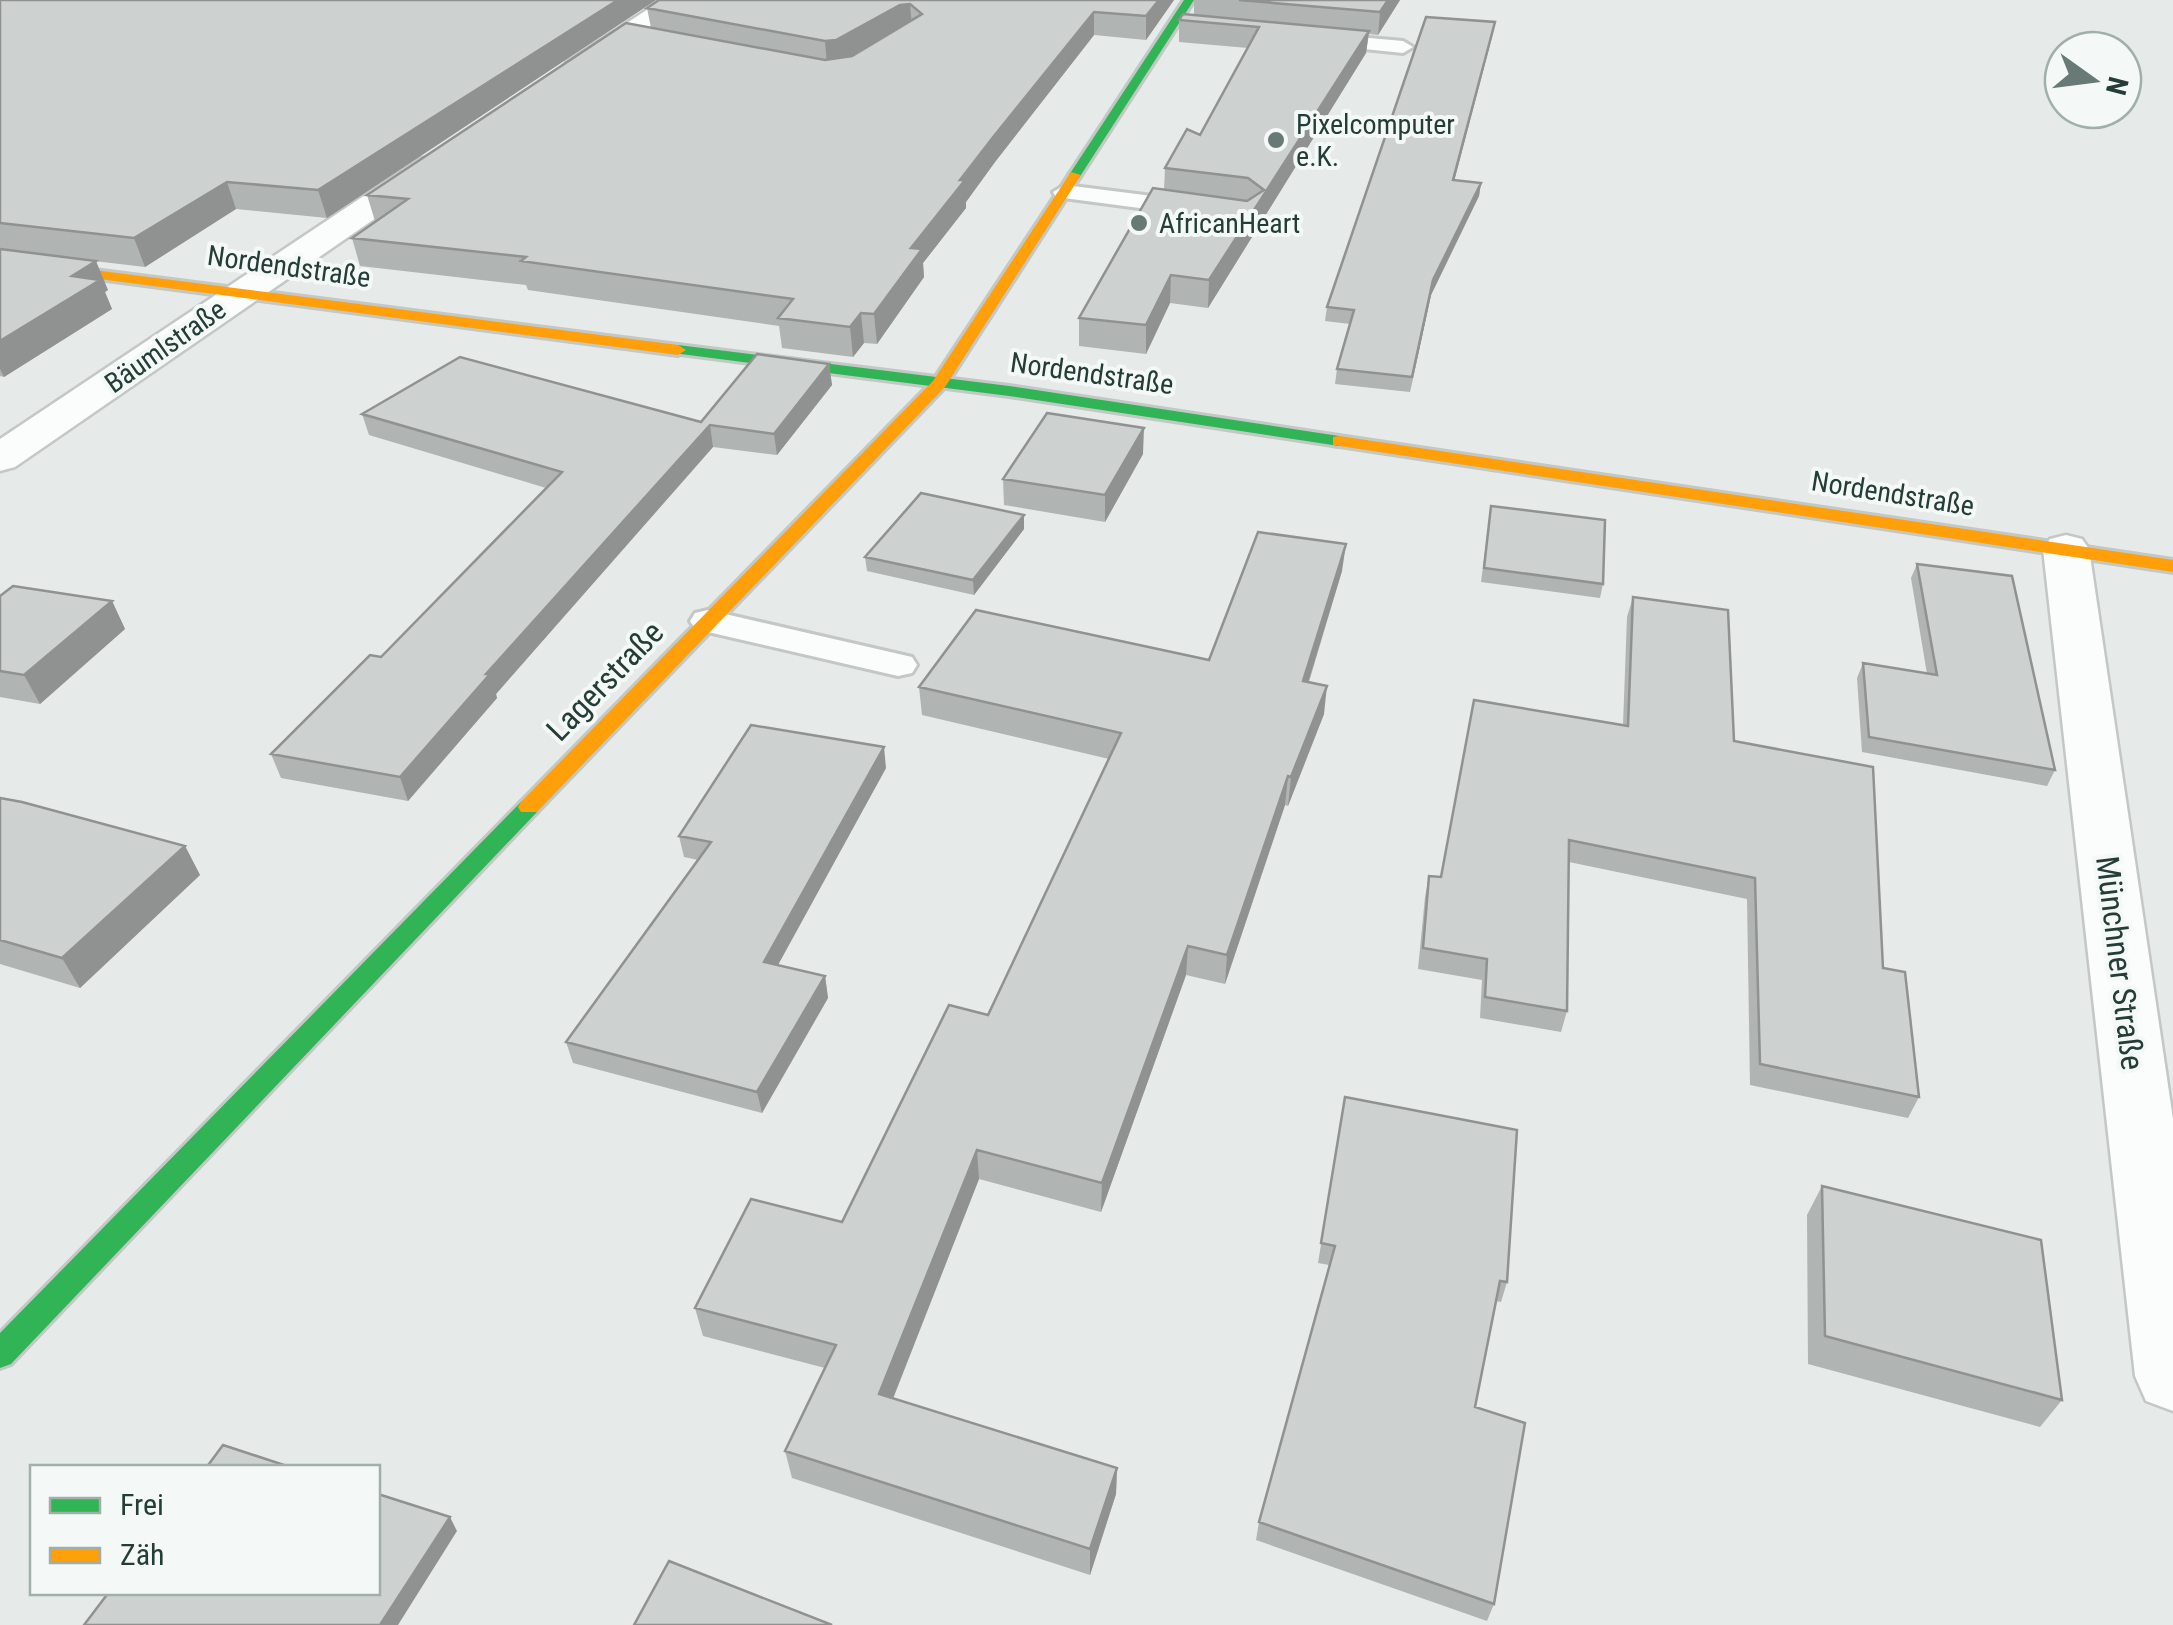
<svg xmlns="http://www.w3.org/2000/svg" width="2173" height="1625" font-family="'Roboto Condensed',sans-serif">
  <rect width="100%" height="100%" fill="#e6eae8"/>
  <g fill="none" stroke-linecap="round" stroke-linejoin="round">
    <g stroke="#c3c7c5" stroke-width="6">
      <path id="lane" d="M 1313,33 L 1403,41 L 1413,47 L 1403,53 L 1306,43 L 1306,35 Z
        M 1065,185 L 1200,202 L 1212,209 L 1200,216 L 1056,197 L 1053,192 Z
        M 708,610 L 912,657 L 917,665 L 912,673 L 898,676 L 695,629 L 690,621 L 695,613 Z"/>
    </g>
    <g stroke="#c3c7c5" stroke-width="5">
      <path id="street" d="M 662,0 L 690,0 L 587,74 L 567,74 L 563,68 L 567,62 Z
        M 430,157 L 441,159 L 445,166 L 441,173 L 15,467 L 0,471 L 0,439 L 419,159 Z
        M 2066,535 L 2082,539 L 2089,549 L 2173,1119 L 2173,1411 L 2146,1401 L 2135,1376 L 2043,549 L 2050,539 Z"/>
    </g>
    <g stroke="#c2c8c5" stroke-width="6">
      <path id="fast" d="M 1184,0 L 1194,0 L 1079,178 L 1071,178 L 1069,175 Z
        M 678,345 L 1009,386 L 1339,436 L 1347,441 L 1339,446 L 1009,396 L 673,353 L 673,347 Z
        M 529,800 L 537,802 L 540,807 L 537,812 L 11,1364 L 0,1368 L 0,1333 L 521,802 Z"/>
    </g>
    <g stroke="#c2c8c5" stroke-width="6">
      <path id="slow" d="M 1071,172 L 1081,175 L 945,387 L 537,812 L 521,812 L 518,807 L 521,802 L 933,381 Z
        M 0,258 L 678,345 L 686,350 L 678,355 L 0,266 Z
        M 1339,436 L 2173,560 L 2173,572 L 1333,445 L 1333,437 Z"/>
    </g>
    <use href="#lane" fill="#fbfcfc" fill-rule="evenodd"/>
    <use href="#street" fill="#fbfcfc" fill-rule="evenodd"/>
    <use href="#fast" fill="#30b455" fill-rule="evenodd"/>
    <use href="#slow" fill="#ff9f0a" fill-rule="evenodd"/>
  </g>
  <path fill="#b0b4b3" d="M 0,0 L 656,0 L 327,218 L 236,209 L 145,267 L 52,256 L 108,290 L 105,292 L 112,309 L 4,377 L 0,376 Z
    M 659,0 L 1174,0 L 1146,40 L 1094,35 L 995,162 L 966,202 L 966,208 L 923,263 L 924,277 L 877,344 L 864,343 L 853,357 L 782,348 L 779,326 L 528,290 L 526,285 L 360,266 L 352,238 L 375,221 L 367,195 L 651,28 L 647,8 Z
    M 1194,0 L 1400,0 L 1378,35 L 1369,34 L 1366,53 L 1208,308 L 1170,303 L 1146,354 L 1079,346 L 1079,318 L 1164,190 L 1165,168 L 1200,135 L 1248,48 L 1179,42 L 1179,20 L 1194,15 Z
    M 1495,22 L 1454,180 L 1481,183 L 1479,196 L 1431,295 L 1410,392 L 1335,384 L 1337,369 L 1350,324 L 1325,321 L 1327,307 Z
    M 829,364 L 832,385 L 777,455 L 713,447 L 496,694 L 497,698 L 408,801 L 281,778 L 271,754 L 381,657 L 546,488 L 369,435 L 362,414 L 701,422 Z
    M 1143,454 L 1105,522 L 1004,505 L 1003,479 Z
    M 1491,506 L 1603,584 L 1600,598 L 1481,582 Z
    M 1024,515 L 1024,529 L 974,595 L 867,571 L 865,557 Z
    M 1917,564 L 2055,770 L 2047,786 L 1862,752 L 1857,678 L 1863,663 L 1927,674 L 1911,578 Z
    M 1342,571 L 1309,682 L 1324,714 L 1288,806 L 1285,805 L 1225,984 L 1186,975 L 1101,1212 L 979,1179 L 893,1399 L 1117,1468 L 1116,1494 L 1090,1575 L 792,1478 L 785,1451 L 825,1368 L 703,1336 L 695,1308 L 842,1222 L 988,1015 L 1109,759 L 922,715 L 919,687 L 1209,660 Z
    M 0,596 L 112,601 L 125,629 L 40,704 L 0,697 Z
    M 1633,597 L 1734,741 L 1883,968 L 1919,1097 L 1908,1118 L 1750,1085 L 1747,899 L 1569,862 L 1567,1011 L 1561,1032 L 1480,1018 L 1482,980 L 1418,969 L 1425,897 L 1429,876 L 1440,877 L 1623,725 L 1627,617 Z
    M 886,768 L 778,965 L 825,976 L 828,998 L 762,1113 L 573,1063 L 566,1042 L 698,860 L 684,857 L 679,836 Z
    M 0,798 L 185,846 L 200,875 L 80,988 L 0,964 Z
    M 1345,1097 L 1507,1282 L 1501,1302 L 1496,1301 L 1475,1407 L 1494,1604 L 1487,1621 L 1256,1540 L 1259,1522 L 1329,1265 L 1318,1263 Z
    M 1822,1186 L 2062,1400 L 2040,1427 L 1808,1364 L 1807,1215 Z"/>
  <path fill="#909292" d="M 618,0 L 656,0 L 327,218 L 318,190 Z
    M 1159,0 L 1174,0 L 1146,40 L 1146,16 Z
    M 1388,0 L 1400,0 L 1378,35 L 1380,12 Z
    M 910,4 L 912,27 L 839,63 L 827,65 L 825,41 L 900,5 Z
    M 1094,12 L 1094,35 L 995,162 L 966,202 L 966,208 L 923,263 L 924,277 L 877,344 L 874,314 L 911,248 L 994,136 Z
    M 1495,22 L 1493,33 L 1451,193 L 1453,180 Z
    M 1369,31 L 1366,53 L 1208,308 L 1209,280 Z
    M 227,182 L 236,209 L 145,267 L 134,238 Z
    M 1481,183 L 1479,196 L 1431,295 L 1410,392 L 1433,280 Z
    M 96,261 L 108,290 L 105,292 L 112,309 L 4,377 L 0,369 L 0,341 L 72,276 Z
    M 1171,275 L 1170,303 L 1146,354 L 1146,325 Z
    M 861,313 L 864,343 L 853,357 L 850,327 Z
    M 829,364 L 832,385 L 777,455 L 774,434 Z
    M 710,425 L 713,447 L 496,694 L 497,698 L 408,801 L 400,777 L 486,674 Z
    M 1144,428 L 1143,454 L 1105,522 L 1105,495 Z
    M 1024,515 L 1024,529 L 974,595 L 973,580 Z
    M 1346,544 L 1342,571 L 1300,709 L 1303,681 Z
    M 112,601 L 125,629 L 40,704 L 24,675 Z
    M 1327,686 L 1324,714 L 1288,806 L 1291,777 Z
    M 884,747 L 886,768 L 768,983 L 764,962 Z
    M 1288,776 L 1285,805 L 1225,984 L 1227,955 Z
    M 185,846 L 200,875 L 80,988 L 62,958 Z
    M 1188,946 L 1186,975 L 1101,1212 L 1102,1183 Z
    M 825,976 L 828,998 L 762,1113 L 757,1092 Z
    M 977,1150 L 979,1179 L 884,1421 L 879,1394 Z
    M 1117,1468 L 1116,1494 L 1090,1575 L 1090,1549 Z
    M 450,1517 L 457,1531 L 398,1625 L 380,1625 Z"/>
  <path fill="#cdd1d0" stroke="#909292" stroke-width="2.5" d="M 0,0 L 618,0 L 318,190 L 227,182 L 134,238 L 0,223 Z
    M 659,0 L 1159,0 L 1146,16 L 1094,12 L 994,136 L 960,180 L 965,180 L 911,248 L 922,249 L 874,314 L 861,313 L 850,327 L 778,318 L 793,299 L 521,261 L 526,257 L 352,238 L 408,199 L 367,195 L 626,23 L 825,60 L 852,56 L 922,14 L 910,4 L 900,5 L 836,40 L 825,41 L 647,8 Z
    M 1239,0 L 1388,0 L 1380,12 Z
    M 1183,14 L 1369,31 L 1209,280 L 1171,275 L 1146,325 L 1079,318 L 1153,188 L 1247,201 L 1264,190 L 1248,178 L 1165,168 L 1187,129 L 1200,135 L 1259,27 L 1179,20 Z
    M 1426,17 L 1495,22 L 1453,180 L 1481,183 L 1433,280 L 1412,377 L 1337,369 L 1354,310 L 1327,307 Z
    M 0,249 L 96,261 L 72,276 L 100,280 L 0,341 Z
    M 757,354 L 829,364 L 774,434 L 710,425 L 486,674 L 490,674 L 400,777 L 271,754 L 370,655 L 381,657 L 562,472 L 362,414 L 460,357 L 701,422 Z
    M 1047,413 L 1144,428 L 1105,495 L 1003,479 Z
    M 921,493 L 1024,515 L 973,580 L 865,557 Z
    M 1491,506 L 1605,520 L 1603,584 L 1484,568 Z
    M 1258,532 L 1346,544 L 1303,681 L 1327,686 L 1291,777 L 1288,776 L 1227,955 L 1188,946 L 1102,1183 L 977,1150 L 879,1394 L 1117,1468 L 1090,1549 L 785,1451 L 836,1345 L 695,1308 L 751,1199 L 842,1222 L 949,1005 L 988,1015 L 1121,733 L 919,687 L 976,610 L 1209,660 Z
    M 1917,564 L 2012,576 L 2055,770 L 1869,737 L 1863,663 L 1937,675 Z
    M 13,586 L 112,601 L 24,675 L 0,671 L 0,596 Z
    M 1633,597 L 1728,610 L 1734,741 L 1873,767 L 1883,968 L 1905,972 L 1919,1097 L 1760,1064 L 1755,878 L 1569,840 L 1567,1011 L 1485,997 L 1487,959 L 1423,948 L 1429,876 L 1441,877 L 1474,700 L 1628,726 Z
    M 751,725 L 884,747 L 764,962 L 825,976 L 757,1092 L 566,1042 L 711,842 L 679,836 Z
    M 0,798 L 22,802 L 185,846 L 62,958 L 0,940 Z
    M 1345,1097 L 1517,1130 L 1507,1282 L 1500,1281 L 1475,1407 L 1525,1423 L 1494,1604 L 1259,1522 L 1335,1246 L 1321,1243 Z
    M 1822,1186 L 2041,1240 L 2062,1400 L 1825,1336 Z
    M 223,1445 L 293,1468 L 206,1468 Z
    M 378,1494 L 450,1517 L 380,1625 L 84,1625 L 109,1592 L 378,1592 Z
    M 669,1561 L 832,1625 L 634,1625 Z"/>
  <g fill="#687a75" stroke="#f4f9f7" stroke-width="4">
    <circle cx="1276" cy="140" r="10"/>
    <circle cx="1139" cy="223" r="10"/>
  </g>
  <g text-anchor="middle" stroke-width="8" stroke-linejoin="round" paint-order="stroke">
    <g font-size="28" fill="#243d37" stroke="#f4f9f7" text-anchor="start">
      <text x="1296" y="134">Pixelcomputer<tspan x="1296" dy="32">e.K.</tspan></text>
      <text x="1159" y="233">AfricanHeart</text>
    </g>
    <g font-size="28" fill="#243d37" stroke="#f4f9f7">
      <text transform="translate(289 266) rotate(8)" y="10">Nordendstraße</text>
      <text transform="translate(165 346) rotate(-35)" y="10">Bäumlstraße</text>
      <text transform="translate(1092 373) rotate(8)" y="10">Nordendstraße</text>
      <text transform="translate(1893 493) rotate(9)" y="10">Nordendstraße</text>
    </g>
    <g font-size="32" fill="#243d37" stroke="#f4f9f7">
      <text transform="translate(605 681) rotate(-46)" y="11">Lagerstraße</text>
      <text transform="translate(2120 963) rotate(83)" y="11">Münchner Straße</text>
    </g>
  </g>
  <rect x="30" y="1465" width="350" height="130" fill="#f4f9f7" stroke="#a1aeaa" stroke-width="2.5"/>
  <rect x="50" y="1498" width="50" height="15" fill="#30b455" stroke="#a1aeaa" stroke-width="2.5"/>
  <text x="120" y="1515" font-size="30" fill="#243d37">Frei</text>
  <rect x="50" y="1548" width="50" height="15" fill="#ff9f0a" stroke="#a1aeaa" stroke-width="2.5"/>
  <text x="120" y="1565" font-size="30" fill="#243d37">Zäh</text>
  <g transform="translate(2093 80) rotate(104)"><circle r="48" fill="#f4f9f7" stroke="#a1aeaa" stroke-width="2.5"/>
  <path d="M0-8L18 38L0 25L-18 38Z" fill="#687a75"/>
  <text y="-15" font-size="28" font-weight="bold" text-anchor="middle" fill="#243d37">N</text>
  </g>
</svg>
